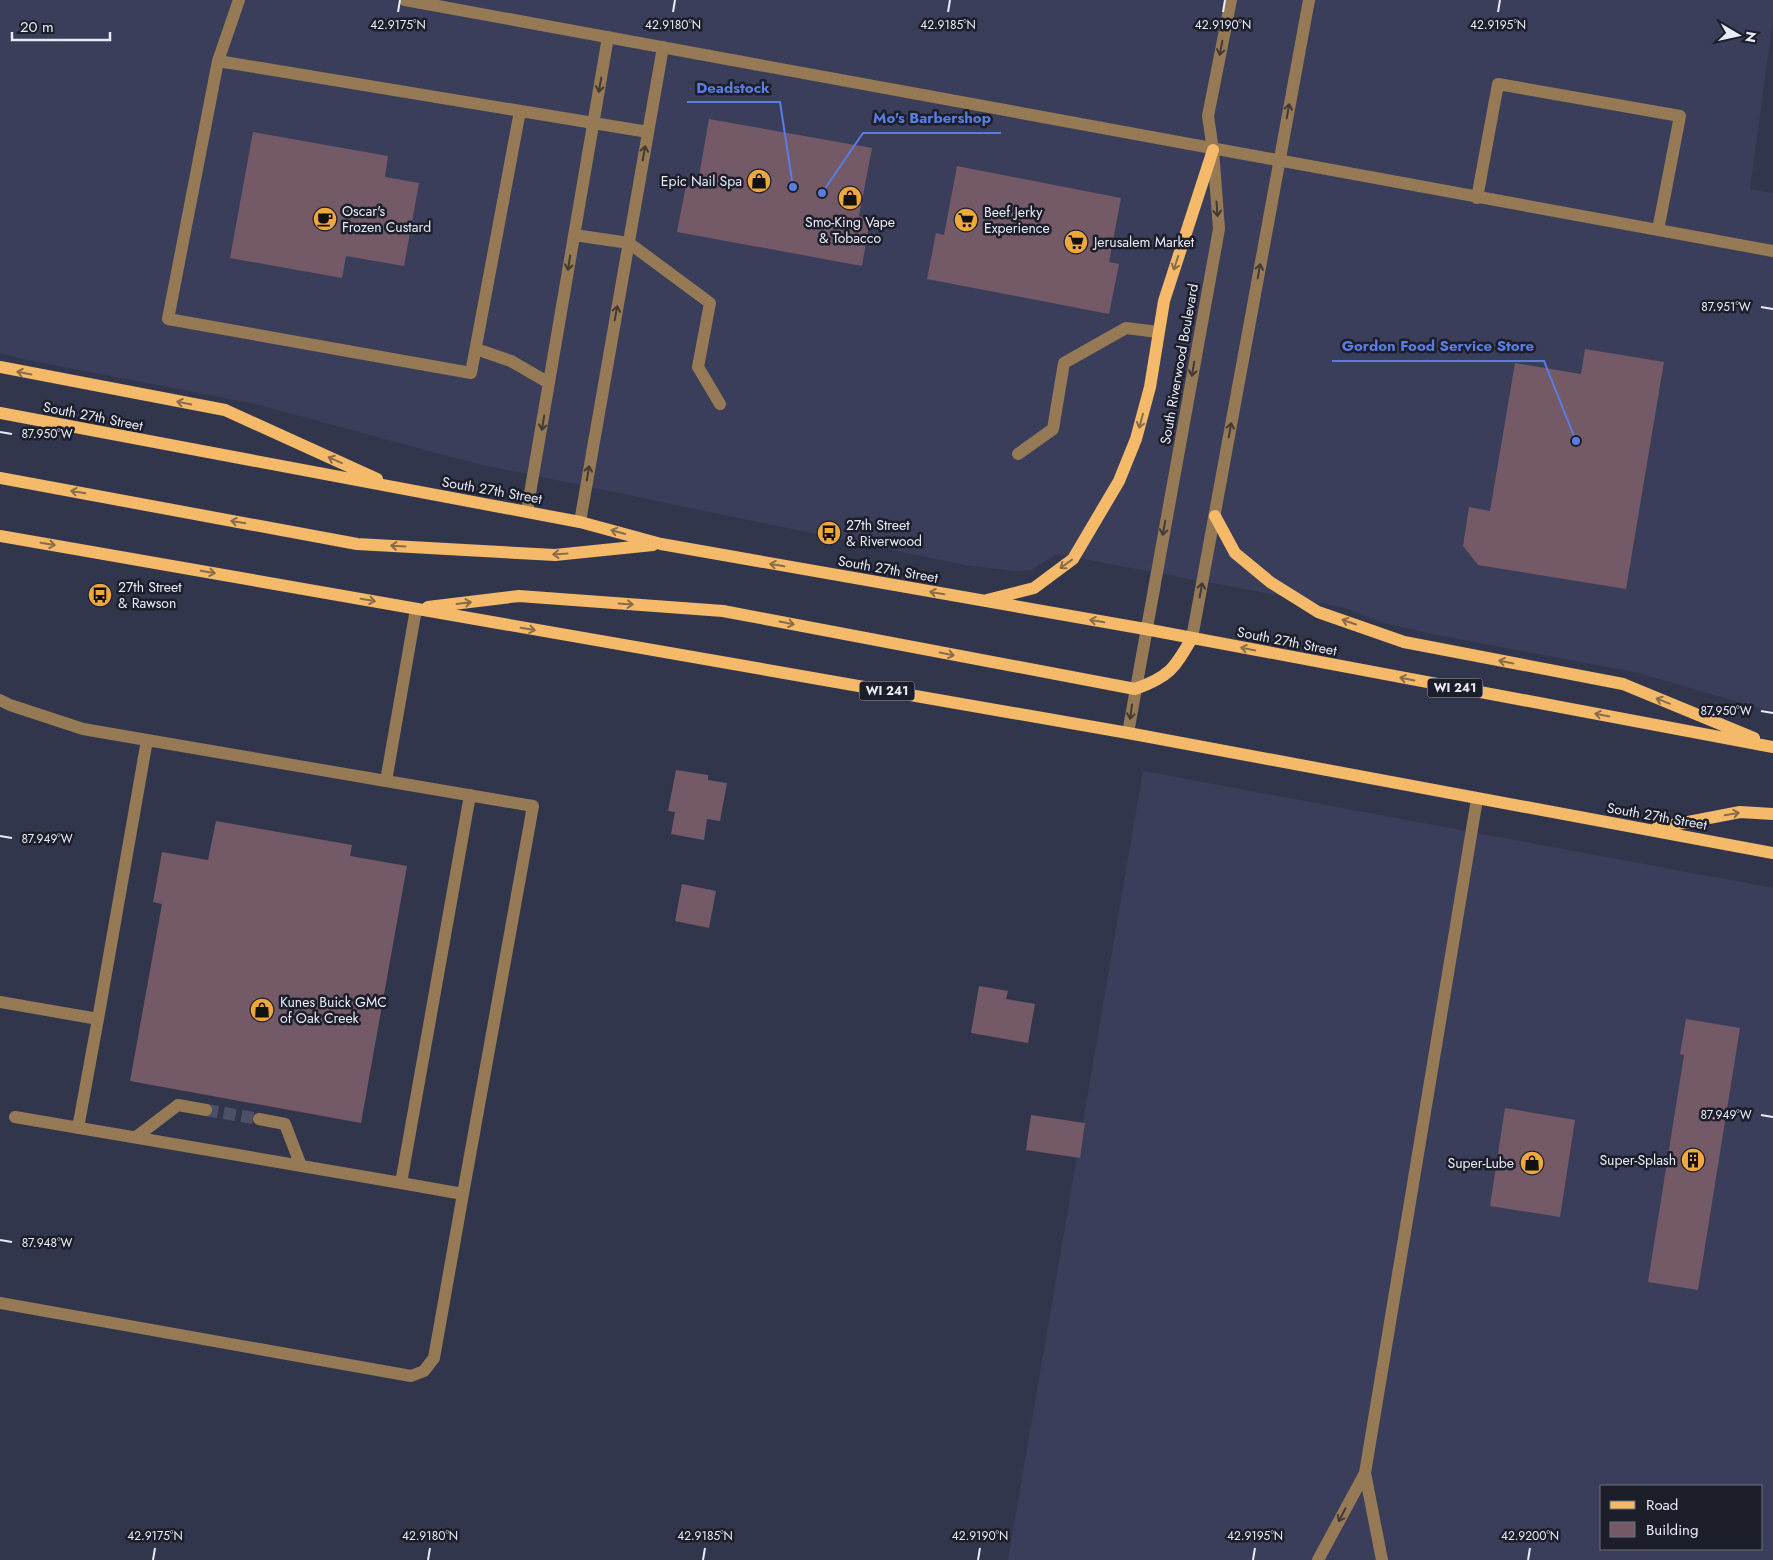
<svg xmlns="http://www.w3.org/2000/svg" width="1773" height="1560" font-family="Jost,sans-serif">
  <rect width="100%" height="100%" fill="#32364d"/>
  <path fill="#3b3e5b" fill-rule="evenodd" d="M 0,0 L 1773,0 L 1773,19 L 1750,189 L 1773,193 L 1773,712 L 1639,673 L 1427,633 L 1381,622 L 1345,608 L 1057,554 L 1031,570 L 1015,571 L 965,565 L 474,463 L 255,404 L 23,359 L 0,353 Z
    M 1143,771 L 1773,888 L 1773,1560 L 1008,1560 ZM 1602,1486 L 1762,1486 L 1762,1549 L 1602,1549 Z"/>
  <path fill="#745967" d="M 709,119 L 872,148 L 859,216 L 870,219 L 862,266 L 677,232 L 686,185 L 697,187 Z
    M 253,132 L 388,156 L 385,177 L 419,183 L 404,266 L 346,256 L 342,278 L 230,258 Z
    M 957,166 L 1121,198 L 1109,262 L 1119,264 L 1109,314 L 927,279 L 936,233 L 944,235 Z
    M 1585,349 L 1664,362 L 1626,589 L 1478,565 L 1463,546 L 1469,507 L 1490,511 L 1515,363 L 1581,374 Z
    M 676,770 L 708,775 L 708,780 L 727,783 L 720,821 L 707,819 L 704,840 L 671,834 L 675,812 L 668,811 Z
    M 216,821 L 352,845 L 350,856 L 407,866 L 361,1123 L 130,1081 L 162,904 L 153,902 L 162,852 L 208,860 Z
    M 682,884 L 716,891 L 709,928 L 675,921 Z
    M 979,986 L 1008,991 L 1006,999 L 1035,1004 L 1028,1043 L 971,1033 Z
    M 1686,1019 L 1740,1028 L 1698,1290 L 1648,1282 L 1684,1055 L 1680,1054 Z
    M 1505,1108 L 1575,1120 L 1560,1217 L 1490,1206 Z
    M 1031,1115 L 1085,1123 L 1080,1158 L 1026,1150 Z"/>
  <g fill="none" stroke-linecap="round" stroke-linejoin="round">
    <path stroke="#4d5167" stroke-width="12" stroke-dasharray="12 6" stroke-linecap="butt" d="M 206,1110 L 259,1119"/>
    <path stroke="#967a55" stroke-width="12" d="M 239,0 L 218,61 L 168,319 L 471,373 L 520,111
      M 405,0 C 861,85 1317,169 1773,251
      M 218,61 L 648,132
      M 1477,198 L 1498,84 L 1680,116 L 1658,230
      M 574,235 L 629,243 L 710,303 L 698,367 L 720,404
      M 476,349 L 511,361 L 549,383
      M 1018,454 L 1053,429 L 1064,363 L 1126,328 L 1158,332
      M 527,511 L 608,37
      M 580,522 L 663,47
      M 1192,638 L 1309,0
      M 0,700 L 10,705 L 83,729 L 147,740
      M 1128,733 L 1219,229 L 1213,150 L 1208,116 L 1231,0
      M 386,781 L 533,806 L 463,1194 L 401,1183 L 470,795
      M 0,1002 L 98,1019 L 147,740 L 386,781 L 416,609
      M 15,1117 L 401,1183
      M 259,1119 L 285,1124 L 301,1166
      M 78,1128 L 98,1019
      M 136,1137 L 178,1105 L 206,1110
      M 0,1303 L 411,1376 L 424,1371 L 434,1358 L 463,1194
      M 1365,1473 L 1382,1560
      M 1318,1560 L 1365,1473 L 1477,799"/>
    <path stroke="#f4ba6a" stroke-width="12" d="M 0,367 L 225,410 L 377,479
      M 0,413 L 580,522 L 661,544 L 1145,629 L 1773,747
      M 0,478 L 357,544 L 555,555 L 653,545
      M 1215,516 L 1235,553 L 1270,582 L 1318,612 L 1404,642 L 1623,684 L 1754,738
      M 0,536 L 1128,733 L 1773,853
      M 987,600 L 1034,588 L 1073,559 L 1119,481 L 1136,439 L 1150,387 L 1164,301 L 1213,150
      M 428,607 L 519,596 L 723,611 L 1135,689 C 1169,677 1174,669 1192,638
      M 1657,828 L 1740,812 L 1773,814"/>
  </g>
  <defs><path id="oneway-shaft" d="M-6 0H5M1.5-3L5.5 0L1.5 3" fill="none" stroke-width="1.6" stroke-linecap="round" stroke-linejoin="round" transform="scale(1.25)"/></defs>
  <g stroke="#413a36">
    <use href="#oneway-shaft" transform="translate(1221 48) rotate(101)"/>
    <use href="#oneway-shaft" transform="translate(600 85) rotate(100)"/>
    <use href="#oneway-shaft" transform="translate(1288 111) rotate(-80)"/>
    <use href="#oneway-shaft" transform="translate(644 153) rotate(-80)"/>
    <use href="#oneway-shaft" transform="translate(1217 209) rotate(86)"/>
    <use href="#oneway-shaft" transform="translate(569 263) rotate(99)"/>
    <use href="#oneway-shaft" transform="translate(1259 271) rotate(-80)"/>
    <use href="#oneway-shaft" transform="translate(616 313) rotate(-80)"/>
    <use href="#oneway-shaft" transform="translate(1193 369) rotate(100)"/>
    <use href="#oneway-shaft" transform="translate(543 423) rotate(99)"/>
    <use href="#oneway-shaft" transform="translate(1230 430) rotate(-80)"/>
    <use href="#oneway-shaft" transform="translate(588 473) rotate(-81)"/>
    <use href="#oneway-shaft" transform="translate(1164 528) rotate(100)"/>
    <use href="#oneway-shaft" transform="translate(1201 590) rotate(-80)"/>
    <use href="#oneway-shaft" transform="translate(1131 712) rotate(98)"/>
    <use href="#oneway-shaft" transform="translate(1342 1515) rotate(118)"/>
  </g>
  <g stroke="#886c4a">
    <use href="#oneway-shaft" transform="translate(1176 263) rotate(108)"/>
    <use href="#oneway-shaft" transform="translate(24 373) rotate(-169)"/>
    <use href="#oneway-shaft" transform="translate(184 403) rotate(-169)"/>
    <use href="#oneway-shaft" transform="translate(1141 421) rotate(105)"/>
    <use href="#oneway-shaft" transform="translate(335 460) rotate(-156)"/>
    <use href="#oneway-shaft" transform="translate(78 492) rotate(-170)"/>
    <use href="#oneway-shaft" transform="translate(238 522) rotate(-170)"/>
    <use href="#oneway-shaft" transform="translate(618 532) rotate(-164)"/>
    <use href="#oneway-shaft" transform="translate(48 544) rotate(10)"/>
    <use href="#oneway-shaft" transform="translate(398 546) rotate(-177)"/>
    <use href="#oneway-shaft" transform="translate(560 554) rotate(176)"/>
    <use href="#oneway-shaft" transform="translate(1066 564) rotate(144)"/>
    <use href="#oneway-shaft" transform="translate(777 565) rotate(-170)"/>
    <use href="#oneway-shaft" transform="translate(208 572) rotate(10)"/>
    <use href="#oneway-shaft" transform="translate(937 593) rotate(-170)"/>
    <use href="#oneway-shaft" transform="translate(368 600) rotate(10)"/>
    <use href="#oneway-shaft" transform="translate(464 603) rotate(-7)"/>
    <use href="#oneway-shaft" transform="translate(626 604) rotate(4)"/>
    <use href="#oneway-shaft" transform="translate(1097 621) rotate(-170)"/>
    <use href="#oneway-shaft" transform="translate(1349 622) rotate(-161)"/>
    <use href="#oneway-shaft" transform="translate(787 623) rotate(11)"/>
    <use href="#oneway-shaft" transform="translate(528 629) rotate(10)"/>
    <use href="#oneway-shaft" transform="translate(1248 649) rotate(-169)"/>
    <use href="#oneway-shaft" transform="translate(947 654) rotate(11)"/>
    <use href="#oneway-shaft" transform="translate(1506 662) rotate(-169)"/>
    <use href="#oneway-shaft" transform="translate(1407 679) rotate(-169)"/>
    <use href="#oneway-shaft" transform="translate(1663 701) rotate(-158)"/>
    <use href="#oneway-shaft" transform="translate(1602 715) rotate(-169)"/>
    <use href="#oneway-shaft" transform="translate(1732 814) rotate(-10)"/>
  </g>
  <path fill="none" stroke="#e8ebfa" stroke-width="2" d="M 398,12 L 400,0M 673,12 L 675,0M 948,12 L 950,0M 1223,12 L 1225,0M 1498,12 L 1500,0M 1761,307 L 1773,309M 0,432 L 12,434M 1761,711 L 1773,713M 0,836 L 12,838M 1761,1115 L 1773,1117M 0,1240 L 12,1242M 153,1560 L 155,1548M 428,1560 L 430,1548M 703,1560 L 705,1548M 978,1560 L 980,1548M 1253,1560 L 1255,1548M 1528,1560 L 1530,1548"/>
  <defs>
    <g id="shop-disc" transform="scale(1.25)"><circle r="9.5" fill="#eea83c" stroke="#1c1e29"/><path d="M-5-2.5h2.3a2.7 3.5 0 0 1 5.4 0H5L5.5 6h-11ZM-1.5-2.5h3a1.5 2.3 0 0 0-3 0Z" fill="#111"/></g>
    <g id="cafe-disc" transform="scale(1.25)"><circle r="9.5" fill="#eea83c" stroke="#1c1e29"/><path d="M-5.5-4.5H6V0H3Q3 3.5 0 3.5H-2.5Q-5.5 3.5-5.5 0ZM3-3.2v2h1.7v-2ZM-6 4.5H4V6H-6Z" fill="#111"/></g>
    <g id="supermarket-disc" transform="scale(1.25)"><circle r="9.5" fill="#eea83c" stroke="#1c1e29"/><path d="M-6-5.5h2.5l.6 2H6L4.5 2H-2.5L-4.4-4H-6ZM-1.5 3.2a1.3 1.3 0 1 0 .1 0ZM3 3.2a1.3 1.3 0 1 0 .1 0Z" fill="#111"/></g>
    <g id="bus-disc" transform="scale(1.25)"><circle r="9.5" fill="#eea83c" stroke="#1c1e29"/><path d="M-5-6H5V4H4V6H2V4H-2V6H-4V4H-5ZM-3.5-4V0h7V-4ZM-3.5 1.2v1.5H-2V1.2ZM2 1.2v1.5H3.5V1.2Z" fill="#111"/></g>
    <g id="building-disc" transform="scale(1.25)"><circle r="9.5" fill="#eea83c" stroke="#1c1e29"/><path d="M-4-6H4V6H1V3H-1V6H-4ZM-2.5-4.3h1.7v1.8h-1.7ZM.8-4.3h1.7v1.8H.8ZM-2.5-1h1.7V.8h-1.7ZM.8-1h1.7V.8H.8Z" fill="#111"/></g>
  </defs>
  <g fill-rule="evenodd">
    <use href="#shop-disc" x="759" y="181"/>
    <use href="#shop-disc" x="850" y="198"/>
    <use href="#cafe-disc" x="325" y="219"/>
    <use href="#supermarket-disc" x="966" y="220"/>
    <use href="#supermarket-disc" x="1076" y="242"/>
    <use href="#bus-disc" x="829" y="533"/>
    <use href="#bus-disc" x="100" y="595"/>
    <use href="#shop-disc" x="262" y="1010"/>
    <use href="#building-disc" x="1693" y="1160"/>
    <use href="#shop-disc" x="1532" y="1163"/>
  </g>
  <g text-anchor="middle" stroke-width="5" stroke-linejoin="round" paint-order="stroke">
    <g fill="#1c1e29" stroke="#abaebb" stroke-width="1">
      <rect x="1427.5" y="678.5" width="55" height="19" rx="4"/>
      <rect x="859.5" y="681.5" width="55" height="19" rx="4"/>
    </g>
    <g font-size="12" font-weight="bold" fill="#e8ebfa">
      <text x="1455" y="692">WI 241</text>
      <text x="887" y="695">WI 241</text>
    </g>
    <g font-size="14" fill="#e8ebfa" stroke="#1c1e29" text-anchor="start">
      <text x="742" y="186" text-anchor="end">Epic Nail Spa</text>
      <text x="342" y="216">Oscar's<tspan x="342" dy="16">Frozen Custard</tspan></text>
      <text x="984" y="217">Beef Jerky<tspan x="984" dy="16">Experience</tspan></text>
      <text x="850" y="227" text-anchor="middle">Smo-King Vape<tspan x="850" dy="16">&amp; Tobacco</tspan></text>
      <text x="1094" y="247">Jerusalem Market</text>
      <text x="846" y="530">27th Street<tspan x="846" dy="16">&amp; Riverwood</tspan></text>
      <text x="118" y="592">27th Street<tspan x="118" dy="16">&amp; Rawson</tspan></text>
      <text x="280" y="1007">Kunes Buick GMC<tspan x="280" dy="16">of Oak Creek</tspan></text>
      <text x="1676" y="1165" text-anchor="end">Super-Splash</text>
      <text x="1514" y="1168" text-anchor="end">Super-Lube</text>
    </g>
    <g font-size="14" fill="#e8ebfa" stroke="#1c1e29">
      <text transform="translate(1179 364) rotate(-80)" y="5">South Riverwood Boulevard</text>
      <text transform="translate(93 416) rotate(11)" y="5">South 27th Street</text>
      <text transform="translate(492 490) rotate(10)" y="5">South 27th Street</text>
      <text transform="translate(888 569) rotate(10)" y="5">South 27th Street</text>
      <text transform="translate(1287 641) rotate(11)" y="5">South 27th Street</text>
      <text transform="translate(1657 816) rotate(10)" y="5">South 27th Street</text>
    </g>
  </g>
  <g font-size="12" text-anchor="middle" fill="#e8ebfa" stroke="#1c1e29" stroke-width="5" stroke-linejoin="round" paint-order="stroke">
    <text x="398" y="29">42.9175°N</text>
    <text x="673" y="29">42.9180°N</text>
    <text x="948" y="29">42.9185°N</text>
    <text x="1223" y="29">42.9190°N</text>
    <text x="1498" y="29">42.9195°N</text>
    <text x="1726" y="311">87.951°W</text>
    <text x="47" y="438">87.950°W</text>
    <text x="1726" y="715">87.950°W</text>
    <text x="47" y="843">87.949°W</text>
    <text x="1726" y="1119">87.949°W</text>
    <text x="47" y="1247">87.948°W</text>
    <text x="155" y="1540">42.9175°N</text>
    <text x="430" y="1540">42.9180°N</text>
    <text x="705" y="1540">42.9185°N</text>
    <text x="980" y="1540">42.9190°N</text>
    <text x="1255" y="1540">42.9195°N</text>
    <text x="1530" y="1540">42.9200°N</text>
  </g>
  <path fill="none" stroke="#5a7de2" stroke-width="2" d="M793 187L780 102H687M822 193L863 133H1001M1576 441L1544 361H1332"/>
  <g fill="#5a7de2" stroke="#1c1e29" stroke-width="2">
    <circle cx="793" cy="187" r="5"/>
    <circle cx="822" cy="193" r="5"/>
    <circle cx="1576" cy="441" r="5"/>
  </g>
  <g font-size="15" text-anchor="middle" font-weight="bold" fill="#5a7de2" stroke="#1c1e29" stroke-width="5" stroke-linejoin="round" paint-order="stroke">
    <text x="733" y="93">Deadstock</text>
    <text x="932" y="123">Mo's Barbershop</text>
    <text x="1438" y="351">Gordon Food Service Store</text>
  </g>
  <rect x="1600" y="1485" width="162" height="65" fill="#1c1e29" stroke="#6e707d"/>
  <rect x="1610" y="1501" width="25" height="8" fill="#f4ba6a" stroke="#6e707d"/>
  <text x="1646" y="1510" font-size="15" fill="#e8ebfa">Road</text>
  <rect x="1610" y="1522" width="25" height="15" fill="#745967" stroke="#6e707d"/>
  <text x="1646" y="1535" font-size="15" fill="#e8ebfa">Building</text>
  <g transform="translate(1738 35) rotate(99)" stroke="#1c1e29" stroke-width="4" paint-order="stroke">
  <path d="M0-4L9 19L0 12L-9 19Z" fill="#e8ebfa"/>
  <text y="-8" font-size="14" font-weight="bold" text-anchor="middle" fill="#e8ebfa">N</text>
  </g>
  <path d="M12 32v8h98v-8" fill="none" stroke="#e8ebfa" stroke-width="2.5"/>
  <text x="20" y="32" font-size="15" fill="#e8ebfa" stroke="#1c1e29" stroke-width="4" paint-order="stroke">20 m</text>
</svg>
